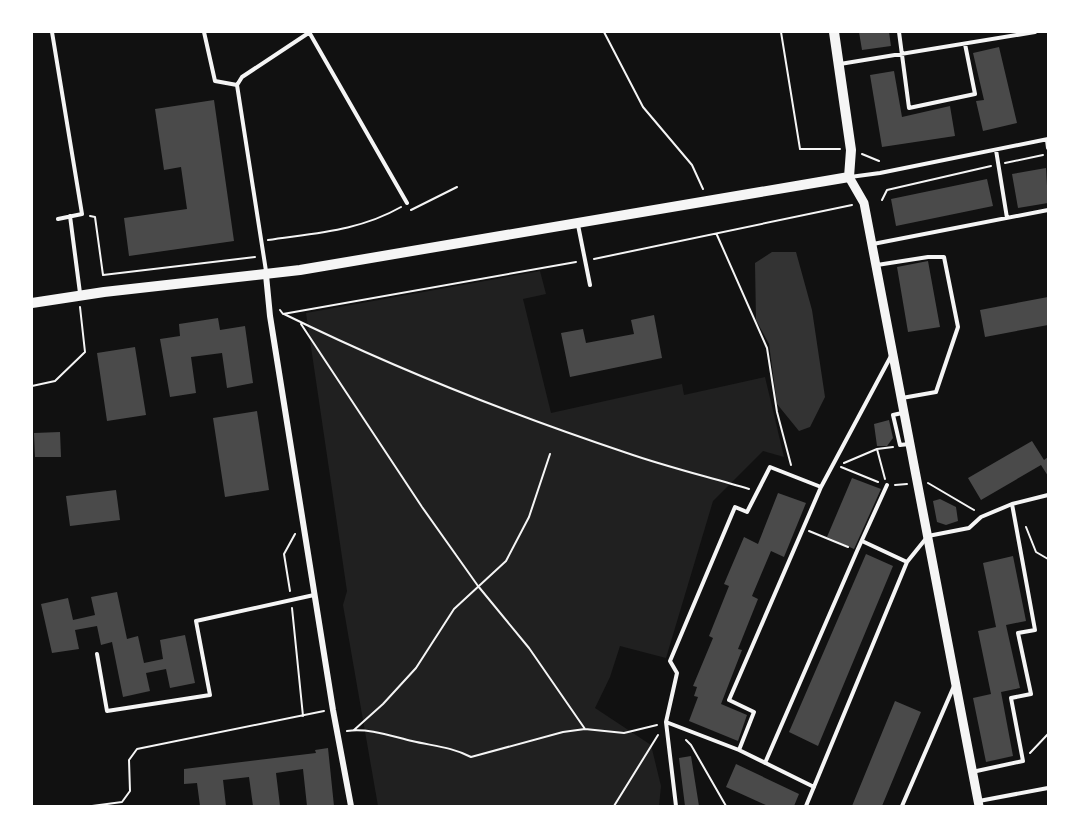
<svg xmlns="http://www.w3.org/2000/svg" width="1080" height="838" font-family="Helvetica,sans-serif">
  <rect width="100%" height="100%" fill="#111"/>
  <path fill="#202020" d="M 540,271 L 546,294 L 523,299 L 551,413 L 682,384 L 684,395 L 765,377 L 784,457 L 763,451 L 713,501 L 666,658 L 620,646 L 610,677 L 595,708 L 651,745 L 661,786 L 659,806 L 378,806 L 343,605 L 347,591 L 306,313 Z"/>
  <path fill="#333" d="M 772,252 L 796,252 L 812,310 L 825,397 L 810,427 L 799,431 L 777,404 L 769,344 L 756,320 L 755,263 Z"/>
  <path fill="#4a4a4a" d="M 859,32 L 889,32 L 891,46 L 862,50 Z
    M 999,47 L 1017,123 L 983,131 L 976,101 L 984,100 L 973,53 Z
    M 894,71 L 902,117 L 950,106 L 955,136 L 882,147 L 870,75 Z
    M 214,100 L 234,241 L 129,256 L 124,218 L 187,209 L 181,167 L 164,170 L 155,109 Z
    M 1046,168 L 1048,203 L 1018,208 L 1012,174 Z
    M 987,179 L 993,206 L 896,226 L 891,199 Z
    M 928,261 L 940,327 L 908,332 L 897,267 Z
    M 1048,297 L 1048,325 L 985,337 L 980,310 Z
    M 654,315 L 662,358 L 570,377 L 561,333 L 583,329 L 586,343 L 634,334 L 631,320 Z
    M 218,318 L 220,330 L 245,326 L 253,383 L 227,388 L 222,353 L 191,357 L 196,393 L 170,397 L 160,339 L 180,336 L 179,324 Z
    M 135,347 L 146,415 L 107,421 L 97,353 Z
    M 257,411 L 269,490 L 225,497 L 213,418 Z
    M 889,420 L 893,438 L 887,446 L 877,446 L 874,424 Z
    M 60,432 L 61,457 L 35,457 L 34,433 Z
    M 1032,441 L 1044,460 L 1048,457 L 1048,476 L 1041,465 L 981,500 L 968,478 Z
    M 852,478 L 881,489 L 854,549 L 827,537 Z
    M 116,490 L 120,520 L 70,526 L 66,496 Z
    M 778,493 L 806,503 L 784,557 L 771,551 L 752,596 L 758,599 L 738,649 L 742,650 L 721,704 L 747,715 L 738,741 L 689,721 L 698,697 L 694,696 L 697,687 L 693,686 L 713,638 L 709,636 L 729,586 L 724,584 L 744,537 L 758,544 Z
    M 940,499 L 956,507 L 958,521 L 946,525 L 937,522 L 933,501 Z
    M 866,554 L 893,566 L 818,746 L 789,732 Z
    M 1013,556 L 1026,621 L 1006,625 L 1020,688 L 1001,692 L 1013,756 L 986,762 L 973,698 L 991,694 L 978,631 L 996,627 L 983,563 Z
    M 117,592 L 127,639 L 138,636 L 144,663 L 163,659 L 160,640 L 185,635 L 195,683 L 170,688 L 166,669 L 146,673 L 150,691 L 123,697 L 112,642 L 101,645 L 97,626 L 75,630 L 79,649 L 52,653 L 41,604 L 68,598 L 73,620 L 95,615 L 91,597 Z
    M 895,701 L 921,712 L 882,806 L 852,806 Z
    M 328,748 L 334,806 L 307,806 L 303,769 L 276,773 L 280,806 L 253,806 L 249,777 L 223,780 L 226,806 L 200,806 L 197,783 L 184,784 L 184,769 L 316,753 L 315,750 Z
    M 691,756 L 699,806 L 685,806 L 679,758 Z
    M 736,764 L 799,794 L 794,806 L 768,806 L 726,787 Z"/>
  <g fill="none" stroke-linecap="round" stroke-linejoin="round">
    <path stroke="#f5f5f5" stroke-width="2" d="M 604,32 L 643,107 L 692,165 L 703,189
      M 781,32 L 800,149 L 840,149
      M 862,154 L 879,161
      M 1005,163 L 1043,155
      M 882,200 L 887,190 L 991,166
      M 411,210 L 457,187
      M 90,216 L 95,217 L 103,275 L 255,257
      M 717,235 L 767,348 L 777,412 L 791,465
      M 268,240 C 315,233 359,231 401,207
      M 594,259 L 852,205
      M 280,310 L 283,314 L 576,262
      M 284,314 C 394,368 510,414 627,453 C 667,467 709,477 749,489
      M 301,324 L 422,507 L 478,586 L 529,648 L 585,729
      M 32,386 L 55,381 L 85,352 L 80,307
      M 877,449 L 885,479
      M 844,463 L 877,449 L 893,447
      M 841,467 L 878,482
      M 928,483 L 974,510
      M 895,485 L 907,484
      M 1026,527 L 1036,552 L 1048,559
      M 809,531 L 848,547
      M 290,591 L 284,554 L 295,534
      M 292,608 L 303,716
      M 354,730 L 383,704 L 416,668 L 454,609 L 506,561 L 529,517 L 550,454
      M 347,731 C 369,728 391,736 412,741 C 433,746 452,747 471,757 L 563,732 L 585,729 L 624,733 L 657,725
      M 686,740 L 691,745 L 726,806
      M 1030,753 L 1048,734
      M 92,806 L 122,802 L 130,791 L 129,760 L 137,749 L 324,711
      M 614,806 L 658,735"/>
    <path stroke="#f5f5f5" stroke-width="4" d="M 52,32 L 82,214 L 58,219
      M 204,32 L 215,81 L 237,85 L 266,271
      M 309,32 L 407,203
      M 899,32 L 909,108 L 975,94 L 965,44
      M 840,64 L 1035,32
      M 237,85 L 242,77 L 310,32
      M 1047,140 L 1048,148
      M 996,150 L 1007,218
      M 850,177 L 880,173 L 1048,139
      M 70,216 L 80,293
      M 578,225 L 590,285
      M 873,244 L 1048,210
      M 877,265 L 928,257 L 944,257 L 958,327 L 936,392 L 902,398
      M 902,413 L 893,415 L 900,445 L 909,444
      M 862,541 L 907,562
      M 97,654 L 107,711 L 210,695 L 196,621 L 314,595
      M 666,722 L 676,806
      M 739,750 L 754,712 L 729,700 L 821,487
      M 765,763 L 857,551 L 887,485
      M 972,772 L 1023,761 L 1011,698 L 1031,694 L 1018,633 L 1035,630 L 1012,504
      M 814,787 L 739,750 L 666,722 L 677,673 L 670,661 L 735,507 L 747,512 L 770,467 L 821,487 L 891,356
      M 979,801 L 1048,788
      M 806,806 L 907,562 L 928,536 L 969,528 L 981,517 L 1012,504 L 1048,495
      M 902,806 L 954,686"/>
    <path stroke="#f5f5f5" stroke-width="6" d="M 266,275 L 270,316 L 333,710 L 351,806"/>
    <path stroke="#f5f5f5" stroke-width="9" d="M 849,177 L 864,203 L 979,806"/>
    <path stroke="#f5f5f5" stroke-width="10" d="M 32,303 L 104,292 L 300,270 L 849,177 L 851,150 L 834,32"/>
  </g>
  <rect width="1080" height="838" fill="none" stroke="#ffffff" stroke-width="66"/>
</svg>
